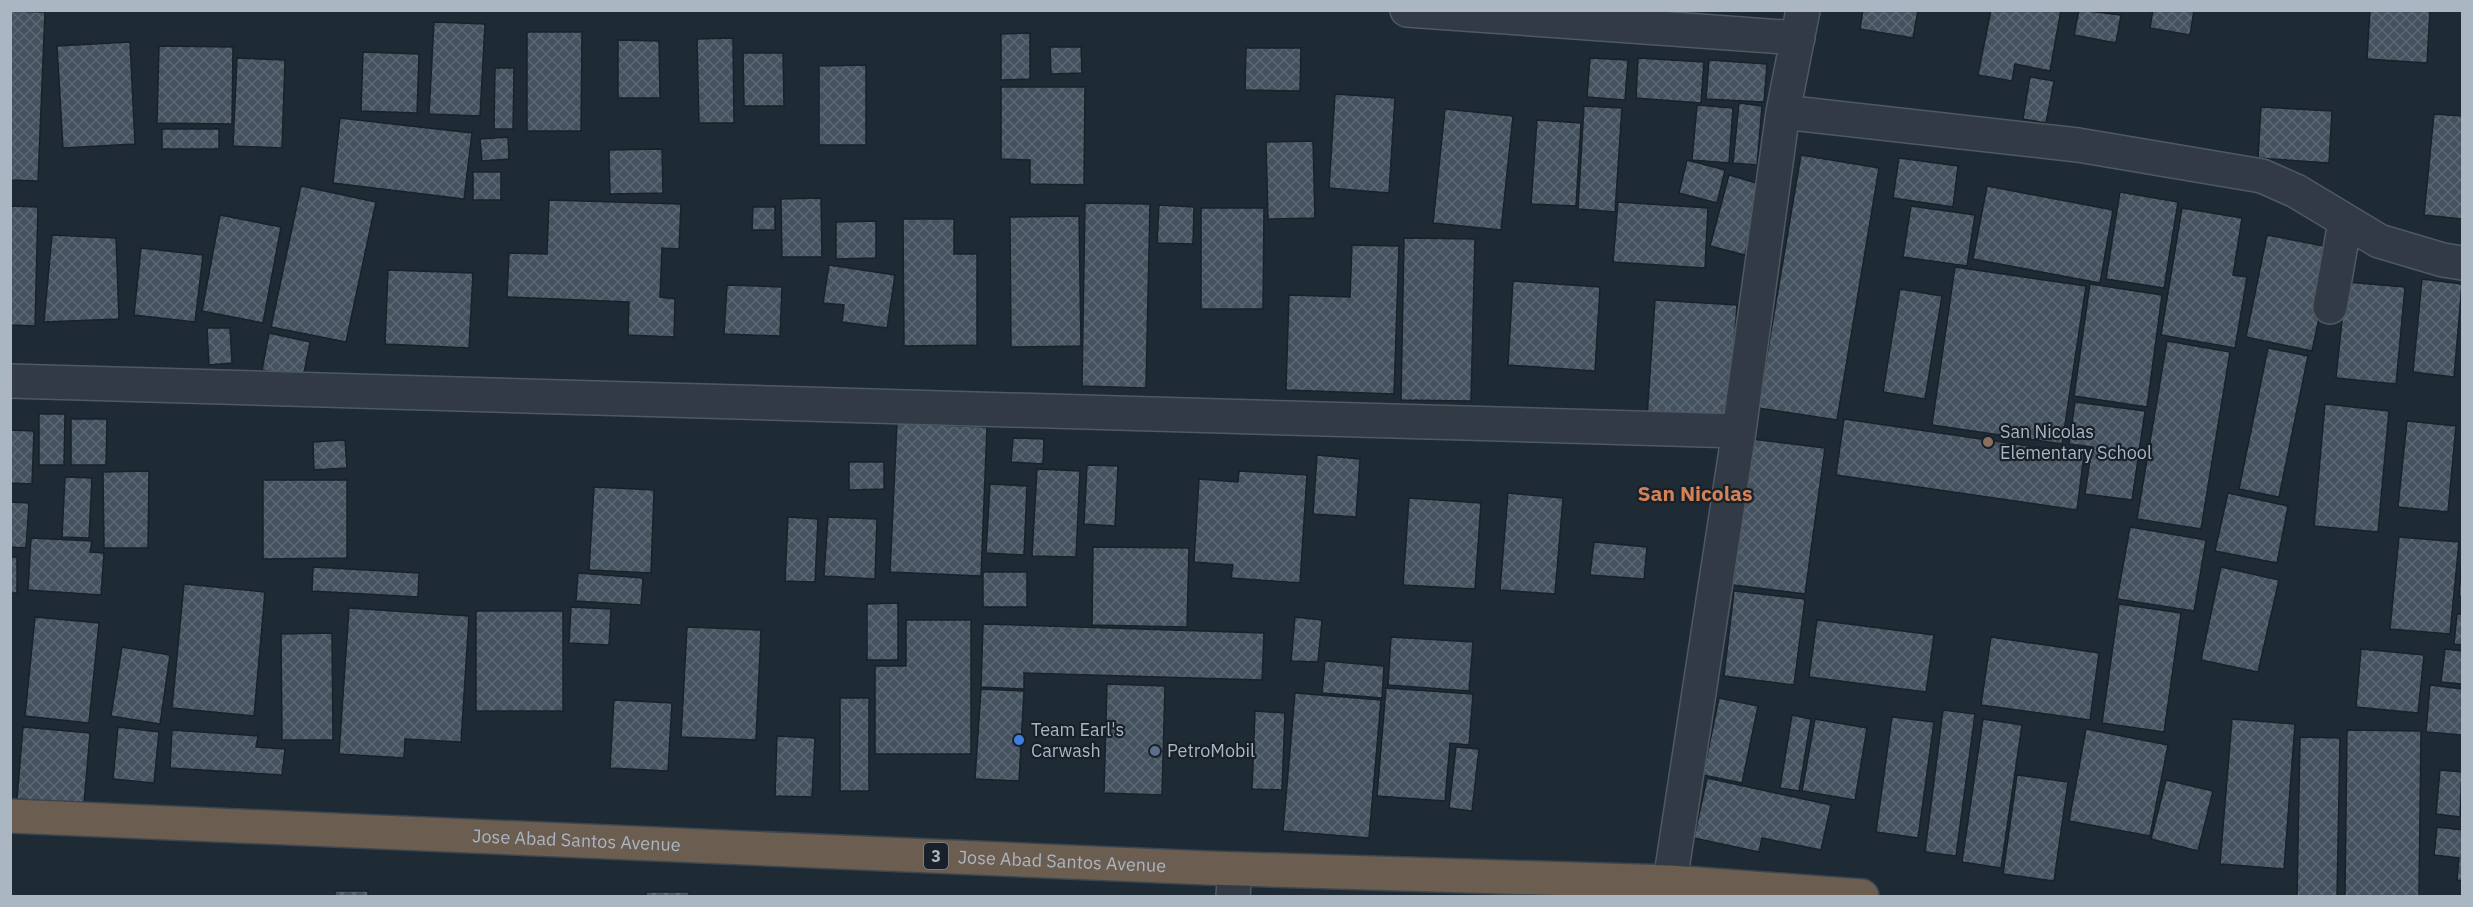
<svg xmlns="http://www.w3.org/2000/svg" width="2473" height="907" font-family="'IBM Plex Sans',sans-serif">
  <defs>
    <pattern id="building-cross-hatch" width="8" height="8" patternUnits="userSpaceOnUse" patternTransform="scale(1.5)"><rect width="8" height="8" fill="#44515e"/><path d="M0 0l8 8M0 8l8-8" fill="none" stroke="#5c6873"/></pattern>
  </defs>
  <rect width="100%" height="100%" fill="#1e2a34"/>
  <path fill="url(#building-cross-hatch)" stroke="#19222b" stroke-width="1.5" d="M 1863,10 L 1918,10 L 1913,38 L 1860,29 Z
    M 1991,10 L 2061,10 L 2050,71 L 2015,64 L 2012,81 L 1978,75 Z
    M 2079,10 L 2121,15 L 2116,43 L 2074,35 Z
    M 2153,10 L 2194,10 L 2190,35 L 2150,28 Z
    M 2370,10 L 2430,10 L 2427,63 L 2367,59 Z
    M 10,11 L 45,12 L 38,181 L 10,180 Z
    M 434,22 L 485,24 L 480,116 L 429,114 Z
    M 527,32 L 582,32 L 581,131 L 527,131 Z
    M 1030,33 L 1030,79 L 1001,80 L 1001,34 Z
    M 733,38 L 734,123 L 699,123 L 697,39 Z
    M 618,40 L 659,41 L 660,98 L 618,98 Z
    M 130,42 L 135,144 L 63,148 L 57,46 Z
    M 159,46 L 233,47 L 232,124 L 157,123 Z
    M 1050,47 L 1081,47 L 1082,73 L 1051,74 Z
    M 1246,48 L 1301,48 L 1300,91 L 1245,90 Z
    M 363,52 L 419,54 L 417,113 L 361,111 Z
    M 743,53 L 783,53 L 784,106 L 744,106 Z
    M 237,58 L 285,60 L 282,148 L 233,146 Z
    M 1590,58 L 1628,60 L 1625,100 L 1587,97 Z
    M 1638,58 L 1704,62 L 1701,103 L 1636,98 Z
    M 1709,60 L 1767,64 L 1764,102 L 1706,99 Z
    M 866,65 L 866,145 L 819,145 L 819,66 Z
    M 495,68 L 514,68 L 513,129 L 494,129 Z
    M 2030,77 L 2054,81 L 2046,123 L 2023,119 Z
    M 1001,87 L 1085,87 L 1084,185 L 1030,184 L 1030,160 L 1001,159 Z
    M 1335,94 L 1395,98 L 1389,193 L 1329,188 Z
    M 1739,103 L 1762,106 L 1757,165 L 1733,163 Z
    M 1697,105 L 1733,108 L 1729,163 L 1692,160 Z
    M 1584,106 L 1622,108 L 1615,212 L 1578,209 Z
    M 2261,107 L 2332,111 L 2329,163 L 2258,158 Z
    M 1445,109 L 1513,116 L 1501,230 L 1433,223 Z
    M 2434,114 L 2462,116 L 2462,219 L 2424,215 Z
    M 340,118 L 472,133 L 464,199 L 333,183 Z
    M 1537,120 L 1581,123 L 1576,206 L 1531,204 Z
    M 162,129 L 219,129 L 219,149 L 162,149 Z
    M 508,137 L 509,159 L 482,161 L 480,139 Z
    M 1313,141 L 1315,218 L 1268,219 L 1266,142 Z
    M 662,149 L 663,193 L 610,194 L 609,150 Z
    M 1801,155 L 1879,168 L 1837,420 L 1758,408 Z
    M 1899,158 L 1958,166 L 1953,207 L 1893,198 Z
    M 1687,160 L 1725,170 L 1717,203 L 1679,193 Z
    M 473,172 L 501,172 L 501,200 L 473,200 Z
    M 1729,175 L 1763,185 L 1745,255 L 1710,246 Z
    M 301,186 L 376,202 L 346,342 L 271,327 Z
    M 1987,186 L 2113,210 L 2100,283 L 1973,259 Z
    M 2120,192 L 2178,202 L 2164,288 L 2106,279 Z
    M 821,198 L 822,257 L 782,257 L 781,199 Z
    M 549,200 L 681,204 L 679,249 L 662,248 L 660,297 L 675,299 L 674,337 L 628,335 L 629,302 L 507,297 L 509,253 L 547,254 Z
    M 1618,202 L 1708,208 L 1705,268 L 1613,262 Z
    M 1085,203 L 1150,204 L 1146,388 L 1082,386 Z
    M 1159,205 L 1194,207 L 1193,244 L 1157,243 Z
    M 10,206 L 38,207 L 35,326 L 10,325 Z
    M 1911,206 L 1975,215 L 1967,266 L 1903,257 Z
    M 753,207 L 775,207 L 775,230 L 752,230 Z
    M 1201,208 L 1264,208 L 1263,309 L 1201,309 Z
    M 2182,208 L 2242,218 L 2233,275 L 2247,277 L 2235,348 L 2161,335 Z
    M 220,215 L 281,227 L 263,323 L 202,311 Z
    M 1079,216 L 1081,346 L 1011,347 L 1010,217 Z
    M 903,219 L 954,219 L 954,254 L 977,254 L 977,345 L 904,346 Z
    M 876,221 L 876,258 L 836,259 L 836,222 Z
    M 52,235 L 116,238 L 119,319 L 44,322 Z
    M 2267,235 L 2334,248 L 2312,351 L 2246,337 Z
    M 1404,238 L 1475,239 L 1471,401 L 1401,400 Z
    M 1352,245 L 1399,246 L 1394,394 L 1286,390 L 1289,295 L 1350,297 Z
    M 141,248 L 203,255 L 195,322 L 134,315 Z
    M 829,265 L 895,275 L 887,328 L 842,322 L 844,305 L 823,303 Z
    M 1955,267 L 2086,286 L 2062,444 L 1932,425 Z
    M 388,270 L 473,273 L 469,348 L 385,344 Z
    M 2422,279 L 2462,284 L 2454,377 L 2413,372 Z
    M 1513,281 L 1600,287 L 1595,371 L 1508,365 Z
    M 2346,282 L 2405,287 L 2396,384 L 2336,378 Z
    M 2090,284 L 2162,295 L 2147,407 L 2074,396 Z
    M 727,285 L 782,287 L 780,336 L 724,334 Z
    M 1900,289 L 1942,296 L 1925,399 L 1883,392 Z
    M 1655,300 L 1737,305 L 1729,422 L 1647,417 Z
    M 207,328 L 230,328 L 232,363 L 209,365 Z
    M 269,333 L 310,342 L 303,378 L 262,370 Z
    M 2167,341 L 2230,352 L 2201,529 L 2137,519 Z
    M 2268,348 L 2308,356 L 2279,497 L 2239,489 Z
    M 2075,402 L 2145,411 L 2132,500 L 2085,494 L 2092,447 L 2069,444 Z
    M 2325,404 L 2389,411 L 2378,532 L 2314,526 Z
    M 39,414 L 65,414 L 64,465 L 39,465 Z
    M 71,419 L 107,419 L 106,465 L 71,465 Z
    M 1844,419 L 2084,454 L 2077,510 L 1836,475 Z
    M 2407,421 L 2456,426 L 2448,512 L 2398,507 Z
    M 897,423 L 987,427 L 981,576 L 890,572 Z
    M 10,430 L 34,431 L 32,484 L 10,483 Z
    M 1013,438 L 1044,439 L 1043,464 L 1011,462 Z
    M 1752,439 L 1825,448 L 1805,594 L 1733,585 Z
    M 345,440 L 347,468 L 314,470 L 313,442 Z
    M 1317,455 L 1360,459 L 1356,517 L 1313,514 Z
    M 849,462 L 884,462 L 884,489 L 849,490 Z
    M 1087,465 L 1118,466 L 1115,526 L 1084,524 Z
    M 1037,469 L 1080,471 L 1076,557 L 1032,556 Z
    M 149,471 L 148,548 L 104,548 L 103,472 Z
    M 1239,471 L 1307,475 L 1300,583 L 1231,578 L 1233,565 L 1194,562 L 1199,479 L 1238,482 Z
    M 65,477 L 92,478 L 89,538 L 62,537 Z
    M 263,480 L 347,480 L 347,558 L 263,559 Z
    M 990,484 L 1027,486 L 1024,555 L 986,553 Z
    M 594,487 L 654,490 L 651,573 L 589,570 Z
    M 1508,493 L 1563,498 L 1555,594 L 1500,590 Z
    M 2228,493 L 2288,506 L 2277,563 L 2215,551 Z
    M 1409,498 L 1481,503 L 1475,589 L 1403,585 Z
    M 10,502 L 29,503 L 26,548 L 10,547 Z
    M 788,517 L 818,519 L 815,582 L 785,581 Z
    M 828,517 L 877,519 L 875,579 L 824,576 Z
    M 2130,527 L 2206,540 L 2194,611 L 2117,599 Z
    M 2399,537 L 2459,542 L 2450,634 L 2390,629 Z
    M 31,538 L 92,541 L 90,552 L 104,553 L 101,595 L 28,590 Z
    M 1594,542 L 1647,547 L 1644,579 L 1590,575 Z
    M 1093,547 L 1189,548 L 1187,627 L 1092,625 Z
    M 10,557 L 17,557 L 17,593 L 10,593 Z
    M 2462,558 L 2462,597 L 2459,596 Z
    M 313,567 L 419,573 L 418,597 L 312,591 Z
    M 2221,567 L 2279,580 L 2258,672 L 2201,660 Z
    M 983,572 L 1027,572 L 1027,607 L 983,607 Z
    M 578,573 L 643,578 L 641,605 L 576,601 Z
    M 184,584 L 265,592 L 254,716 L 172,708 Z
    M 1734,591 L 1805,599 L 1794,685 L 1724,676 Z
    M 898,603 L 898,660 L 867,660 L 867,604 Z
    M 2119,604 L 2181,613 L 2164,732 L 2102,723 Z
    M 571,607 L 611,609 L 609,645 L 569,643 Z
    M 349,608 L 469,616 L 461,742 L 405,739 L 404,758 L 339,754 Z
    M 476,611 L 563,611 L 563,711 L 476,711 Z
    M 2457,614 L 2462,614 L 2462,645 L 2454,644 Z
    M 35,617 L 99,623 L 89,723 L 25,716 Z
    M 1295,617 L 1322,620 L 1318,662 L 1291,661 Z
    M 906,620 L 971,620 L 971,754 L 875,754 L 875,666 L 906,666 Z
    M 1817,620 L 1934,635 L 1926,692 L 1809,677 Z
    M 983,624 L 1264,633 L 1262,680 L 1024,673 L 1024,689 L 981,687 Z
    M 687,627 L 761,630 L 756,740 L 681,737 Z
    M 332,633 L 333,740 L 282,740 L 281,634 Z
    M 1391,637 L 1473,642 L 1469,691 L 1388,685 Z
    M 1991,637 L 2099,653 L 2090,720 L 1981,705 Z
    M 122,647 L 170,655 L 160,724 L 111,716 Z
    M 2361,649 L 2424,655 L 2418,713 L 2356,707 Z
    M 2445,649 L 2462,651 L 2462,684 L 2441,682 Z
    M 1325,661 L 1384,666 L 1382,698 L 1322,693 Z
    M 1107,684 L 1165,686 L 1162,795 L 1104,793 Z
    M 2430,685 L 2462,689 L 2462,735 L 2426,732 Z
    M 1386,688 L 1473,694 L 1469,745 L 1450,743 L 1445,801 L 1377,796 Z
    M 981,689 L 1024,691 L 1019,781 L 975,779 Z
    M 1295,693 L 1381,700 L 1369,838 L 1283,831 Z
    M 840,698 L 869,698 L 869,791 L 840,791 Z
    M 1719,698 L 1758,706 L 1742,783 L 1703,775 Z
    M 614,700 L 672,703 L 668,771 L 610,768 Z
    M 1943,710 L 1975,714 L 1956,856 L 1925,852 Z
    M 1255,711 L 1285,713 L 1282,790 L 1252,789 Z
    M 1792,715 L 1811,719 L 1799,791 L 1780,788 Z
    M 1892,717 L 1934,722 L 1918,838 L 1876,832 Z
    M 1815,719 L 1867,728 L 1855,800 L 1802,791 Z
    M 1983,719 L 2022,725 L 2001,868 L 1962,862 Z
    M 2232,719 L 2295,724 L 2284,869 L 2220,864 Z
    M 23,727 L 90,733 L 84,804 L 17,799 Z
    M 118,727 L 159,732 L 154,783 L 113,779 Z
    M 2086,729 L 2168,745 L 2150,836 L 2069,821 Z
    M 172,730 L 258,736 L 256,747 L 285,749 L 282,775 L 170,768 Z
    M 2347,730 L 2421,731 L 2419,896 L 2345,896 Z
    M 777,736 L 815,738 L 812,797 L 775,796 Z
    M 2300,737 L 2340,738 L 2337,896 L 2297,896 Z
    M 1456,747 L 1479,749 L 1472,811 L 1449,808 Z
    M 2440,770 L 2462,772 L 2460,817 L 2436,814 Z
    M 2017,775 L 2068,782 L 2054,881 L 2003,874 Z
    M 1707,778 L 1831,805 L 1821,850 L 1762,838 L 1759,852 L 1694,838 Z
    M 2166,780 L 2213,791 L 2198,851 L 2151,839 Z
    M 2462,823 L 2462,881 L 2457,880 L 2459,858 L 2434,855 L 2437,827 L 2462,830 Z
    M 335,891 L 368,891 L 368,896 L 335,896 Z
    M 646,892 L 689,892 L 689,896 L 646,896 Z"/>
  <g fill="none" stroke-linecap="round" stroke-linejoin="round">
    <g stroke="#4f5963" stroke-width="36">
      <path id="minor" d="M 1407,10 L 1798,38
        M 1783,112 L 2078,145 L 2262,176 L 2296,191 L 2379,241 L 2443,260 L 2462,263
        M 2330,307 L 2345,222
        M 10,381 L 1739,431
        M 1670,882 L 1739,431 L 1783,112 L 1803,10
        M 1233,896 L 1235,869"/>
    </g>
    <g stroke="#3c464f" stroke-width="36">
      <g id="highway">
        <path id="s1" d="M 10,816 L 1208,868 L 1670,882 L 1862,896"/>
      </g>
    </g>
    <use href="#minor" stroke="#323b45" stroke-width="33"/>
    <use href="#highway" stroke="#6b5d4f" stroke-width="33"/>
  </g>
  <circle fill="#8d6e63" stroke="#182029" stroke-width="2" cx="1988" cy="442" r="6"/>
  <circle fill="#3f7fe0" stroke="#182029" stroke-width="2" cx="1019" cy="740" r="6"/>
  <circle fill="#5c6f8a" stroke="#182029" stroke-width="2" cx="1155" cy="751" r="6"/>
  <g text-anchor="middle" stroke-width="4.5" stroke-linejoin="round" paint-order="stroke">
    <rect fill="#182029" stroke="#7f8995" stroke-width="1.5" x="924" y="843" width="24" height="26" rx="4.5"/>
    <g font-size="16" font-weight="bold" fill="#abb6c3">
      <text x="936" y="862">3</text>
    </g>
    <g font-size="18" fill="#abb6c3" stroke="#182029" text-anchor="start">
      <text x="2000" y="438">San Nicolas<tspan x="2000" dy="21">Elementary School</tspan></text>
      <text x="1031" y="736">Team Earl's<tspan x="1031" dy="21">Carwash</tspan></text>
      <text x="1167" y="757">PetroMobil</text>
    </g>
    <g font-size="18" fill="#abb6c3" stroke="#182029">
      <text dy="6" stroke="none"><textPath href="#s1" startOffset="567">Jose Abad Santos Avenue</textPath></text>
      <text dy="6" stroke="none"><textPath href="#s1" startOffset="1053">Jose Abad Santos Avenue</textPath></text>
    </g>
    <g font-size="21" font-weight="bold" fill="#d18257" stroke="#182029">
      <text x="1695" y="501">San Nicolas</text>
    </g>
  </g>
  <rect width="2473" height="907" fill="none" stroke="#abb6c3" stroke-width="24"/>
</svg>
